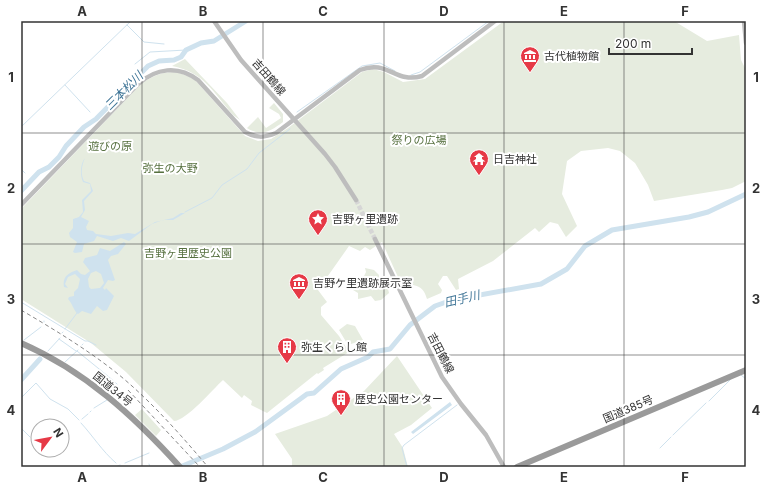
<svg xmlns="http://www.w3.org/2000/svg" width="767" height="488" font-family="Inter,'Noto Sans JP',sans-serif">
  <rect width="100%" height="100%" fill="#fff"/>
  <path fill="#e6ecdf" d="M 504,21 L 674,21 L 707,41 L 739,35 L 741,60 L 746,70 L 746,181 L 732,188 L 722,190 L 654,201 L 648,185 L 635,163 L 620,151 L 608,148 L 581,151 L 567,161 L 562,194 L 577,226 L 566,237 L 558,224 L 550,222 L 539,232 L 535,228 L 493,261 L 458,279 L 459,289 L 456,290 L 447,276 L 443,276 L 438,284 L 442,290 L 441,293 L 427,299 C 424,290 422,287 413,285 L 409,289 L 403,288 L 382,242 L 370,250 L 365,247 L 360,251 L 349,246 L 318,290 L 327,302 L 321,307 L 321,315 L 339,336 L 349,352 L 323,368 L 324,370 L 318,374 L 317,373 L 267,413 L 251,405 L 252,401 L 244,395 L 242,398 L 223,380 C 213,389 186,421 174,421 L 126,372 L 91,343 L 21,299 L 21,209 L 142,83 C 162,71 174,68 195,80 L 245,136 L 258,141 L 271,139 L 288,128 L 362,72 L 373,69 L 384,72 L 403,82 L 425,79 Z
    M 185,59 L 227,103 L 240,120 L 233,115 C 213,92 204,72 172,66 Z
    M 274,103 L 283,114 L 283,122 C 271,131 261,137 247,128 L 258,117 L 266,128 L 281,118 L 279,114 L 269,108 Z
    M 365,268 L 374,270 L 379,275 L 379,280 L 388,289 L 389,293 L 381,300 L 375,301 L 371,296 L 358,299 L 358,293 L 353,290 L 355,285 L 361,282 L 366,272 Z
    M 347,324 L 355,326 L 363,340 L 348,345 L 339,330 Z
    M 397,356 L 432,408 L 411,425 L 394,434 L 403,448 L 408,467 L 292,467 L 292,459 L 275,434 L 327,416 L 364,391 Z
    M 142,409 L 161,430 L 156,436 L 135,415 Z"/>
  <path fill="#cfe2ee" fill-rule="evenodd" d="M 85,158 C 82,164 80,174 84,181 L 90,183 L 93,191 L 84,201 L 85,210 L 81,217 L 89,221 L 86,227 L 87,230 L 93,231 L 96,234 L 111,236 L 128,233 L 135,234 L 155,222 L 173,218 L 181,213 L 185,213 L 173,220 L 163,220 L 152,224 L 129,241 L 121,238 L 113,241 L 97,236 L 94,241 L 84,244 L 82,252 L 75,253 L 73,252 L 77,242 L 70,237 L 69,233 L 73,228 L 73,219 L 79,217 L 83,212 L 82,200 L 91,191 L 90,184 L 83,182 C 80,175 80,164 85,158 Z
    M 124,242 L 126,244 L 118,254 L 111,256 L 108,260 L 115,280 L 113,281 L 108,280 L 103,288 L 105,290 L 106,288 L 114,296 L 107,310 L 103,311 L 97,306 L 91,314 L 82,311 L 78,314 C 73,310 73,304 68,299 L 69,297 L 74,296 L 74,292 L 78,288 L 80,279 L 75,274 L 68,277 L 65,284 L 68,288 L 64,287 C 62,276 69,273 77,270 L 81,274 L 85,275 L 90,271 L 83,262 L 85,258 L 97,255 L 100,248 L 110,251 ZM 96,271 L 101,274 L 104,283 L 100,288 L 91,289 L 89,287 L 88,279 L 91,273 Z
    M 450,402 L 452,405 L 413,434 L 411,432 Z"/>
  <g fill="none" stroke-linecap="round" stroke-linejoin="round">
    <path stroke="#cfe2ee" stroke-width="1" d="M 127,25 L 144,42 L 164,44
      M 135,64 L 150,52 L 186,50
      M 411,75 L 420,72 L 489,21
      M 65,85 L 90,112
      M 297,112 L 362,66 L 380,63 L 395,71
      M 21,127 L 131,21
      M 21,169 L 25,173
      M 185,212 L 212,198 L 222,185 L 247,169 L 259,153 L 290,129
      M 21,302 L 85,341 L 88,341 L 96,345
      M 44,322 L 44,321
      M 65,329 L 77,313
      M 62,333 L 63,332
      M 59,339 L 76,351
      M 24,340 L 41,327
      M 82,345 L 83,344
      M 48,351 L 60,338
      M 77,351 L 109,377 L 107,391
      M 65,362 L 78,350
      M 741,375 L 746,379
      M 109,377 L 117,384
      M 21,398 L 36,383 L 50,399 L 68,409 L 79,420
      M 709,401 L 731,379
      M 94,408 L 107,400
      M 90,412 L 91,411
      M 82,419 L 88,414
      M 81,423 C 93,436 102,451 116,463
      M 21,428 L 30,437
      M 673,435 L 706,403
      M 660,448 L 671,437
      M 125,463 L 149,453
      M 149,464 L 150,467
      M 116,467 L 120,465
      M 407,467 L 402,448 L 404,445 L 457,405"/>
    <path stroke="#cfe2ee" stroke-width="5" d="M 21,191 L 39,172 L 49,167 L 59,157 L 66,146 L 84,127 L 96,119 L 148,66 L 159,61 L 174,60 L 181,57 L 186,50 L 201,43 L 214,41 L 246,21
      M 21,380 L 40,359
      M 180,467 L 223,449 L 255,432 L 307,394 L 314,393 L 341,369 L 368,357 L 373,352 L 390,349 L 410,325 L 435,306 L 452,300 L 541,284 L 567,269 L 585,246 L 612,230 L 689,217 L 708,212 L 746,194"/>
    <path stroke="#d6d6d6" stroke-width="4.5" stroke-dasharray="4.5 2" stroke-linecap="butt" d="M 356,200 L 375,239"/>
    <path stroke="#bdbdbd" stroke-width="4.5" d="M 214,21 L 241,60 L 325,154 L 335,167 L 356,200
      M 744,21 L 746,43
      M 21,205 L 138,84 C 156,68 178,65 198,80 L 245,132 C 256,138 264,138 276,133 L 360,70 C 388,59 395,84 422,76 L 495,21
      M 375,239 L 442,377 L 461,404 L 486,435 L 504,467"/>
    <path stroke="#9a9a9a" stroke-width="6" d="M 21,343 C 85,371 134,416 180,467
      M 517,467 L 746,370"/>
    <path stroke="#888" stroke-width="1" stroke-dasharray="4 3" stroke-linecap="butt" d="M 21,310 C 55,330 88,350 118,374 C 152,402 180,434 208,467
      M 128,390 L 199,466"/>
  </g>
  <path fill="none" stroke="#333" stroke-width="1" stroke-opacity="0.55" d="M 142,21 L 142,467M 263,21 L 263,467M 384,21 L 384,467M 504,21 L 504,467M 624,21 L 624,467M 21,133 L 746,133M 21,244 L 746,244M 21,355 L 746,355"/>
  <defs>
    <g id="museum-pin" transform="scale(1)"><path d="M0 17L-7.5 6A9.5 9.5 0 1 1 7.5 6Z" fill="#e63946" stroke="#fff"/><path d="M0-6L6-3V-2H-6V-3ZM-5-1h2V3h-2ZM-1-1h2V3h-2ZM3-1h2V3H3ZM-6 4H6V6H-6Z" fill="#fff"/></g>
    <g id="temple-pin" transform="scale(1)"><path d="M0 17L-7.5 6A9.5 9.5 0 1 1 7.5 6Z" fill="#e63946" stroke="#fff"/><path d="M0-6L5-2H3V0L6.5 2.5H4V6H1.5V3h-3V6H-4V2.5H-6.5L-3 0V-2H-5Z" fill="#fff"/></g>
    <g id="sight-pin" transform="scale(1)"><path d="M0 17L-7.5 6A9.5 9.5 0 1 1 7.5 6Z" fill="#e63946" stroke="#fff"/><path d="M0-6L1.8-2.2L6-1.7L2.9 1.2L3.7 5.4L0 3.3L-3.7 5.4L-2.9 1.2L-6-1.7L-1.8-2.2Z" fill="#fff"/></g>
    <g id="building-pin" transform="scale(1)"><path d="M0 17L-7.5 6A9.5 9.5 0 1 1 7.5 6Z" fill="#e63946" stroke="#fff"/><path d="M-4-6H4V6H1V3H-1V6H-4ZM-2.5-4.3h1.7v1.8h-1.7ZM.8-4.3h1.7v1.8H.8ZM-2.5-1h1.7V.8h-1.7ZM.8-1h1.7V.8H.8Z" fill="#fff"/></g>
  </defs>
  <g fill-rule="evenodd">
    <use href="#museum-pin" x="530" y="56"/>
    <use href="#temple-pin" x="479" y="159"/>
    <use href="#sight-pin" x="318" y="219"/>
    <use href="#museum-pin" x="299" y="283"/>
    <use href="#building-pin" x="287" y="347"/>
    <use href="#building-pin" x="341" y="399"/>
  </g>
  <g text-anchor="middle" stroke-width="4" stroke-linejoin="round" paint-order="stroke">
    <g font-size="11" fill="#333" stroke="#fff" text-anchor="start">
      <text x="544" y="60">古代植物館</text>
      <text x="493" y="163">日吉神社</text>
      <text x="332" y="223">吉野ヶ里遺跡</text>
      <text x="313" y="287">吉野ケ里遺跡展示室</text>
      <text x="301" y="351">弥生くらし館</text>
      <text x="355" y="403">歴史公園センター</text>
    </g>
    <g font-size="11" fill="#333" stroke="#fff">
      <text transform="translate(269 77) rotate(49)" y="4">吉田鶴線</text>
      <text transform="translate(441 353) rotate(63)" y="4">吉田鶴線</text>
      <text transform="translate(113 389) rotate(39)" y="4">国道34号</text>
      <text transform="translate(628 409) rotate(-23)" y="4">国道385号</text>
    </g>
    <g font-size="11" fill="#56703f" stroke="#fff">
      <text x="419" y="144">祭りの広場</text>
      <text x="110" y="150">遊びの原</text>
      <text x="170" y="172">弥生の大野</text>
      <text x="188" y="257">吉野ヶ里歴史公園</text>
    </g>
    <g font-size="12" font-style="italic" fill="#3f7597" stroke="#fff">
      <text transform="translate(124 91) rotate(-45)" y="4">三本松川</text>
      <text transform="translate(462 299) rotate(-13)" y="4">田手川</text>
    </g>
  </g>
  <rect width="767" height="488" fill="none" stroke="#ffffff" stroke-width="44"/>
  <g transform="translate(50 438) rotate(58)"><circle r="19" fill="#ffffff" stroke="#adadad"/>
  <path d="M0-3L7 15L0 10L-7 15Z" fill="#e63946"/>
  <text y="-6" font-size="11" font-weight="bold" text-anchor="middle" fill="#333333">N</text>
  </g>
  <path d="M609 48v6h83v-6" fill="none" stroke="#333333" stroke-width="2"/>
  <text x="615" y="48" font-size="12" fill="#333333" stroke="#ffffff" stroke-width="3" paint-order="stroke">200 m</text>
  <rect x="22" y="22" width="723" height="444" fill="none" stroke="#333" stroke-width="1.5"/>
  <g font-size="13" text-anchor="middle" font-weight="bold" fill="#333">
    <text x="82" y="16">A</text>
    <text x="203" y="16">B</text>
    <text x="323" y="16">C</text>
    <text x="444" y="16">D</text>
    <text x="564" y="16">E</text>
    <text x="685" y="16">F</text>
    <text x="11" y="82">1</text>
    <text x="756" y="82">1</text>
    <text x="11" y="193">2</text>
    <text x="756" y="193">2</text>
    <text x="11" y="304">3</text>
    <text x="756" y="304">3</text>
    <text x="11" y="415">4</text>
    <text x="756" y="415">4</text>
    <text x="82" y="482">A</text>
    <text x="203" y="482">B</text>
    <text x="323" y="482">C</text>
    <text x="444" y="482">D</text>
    <text x="564" y="482">E</text>
    <text x="685" y="482">F</text>
  </g>
</svg>
